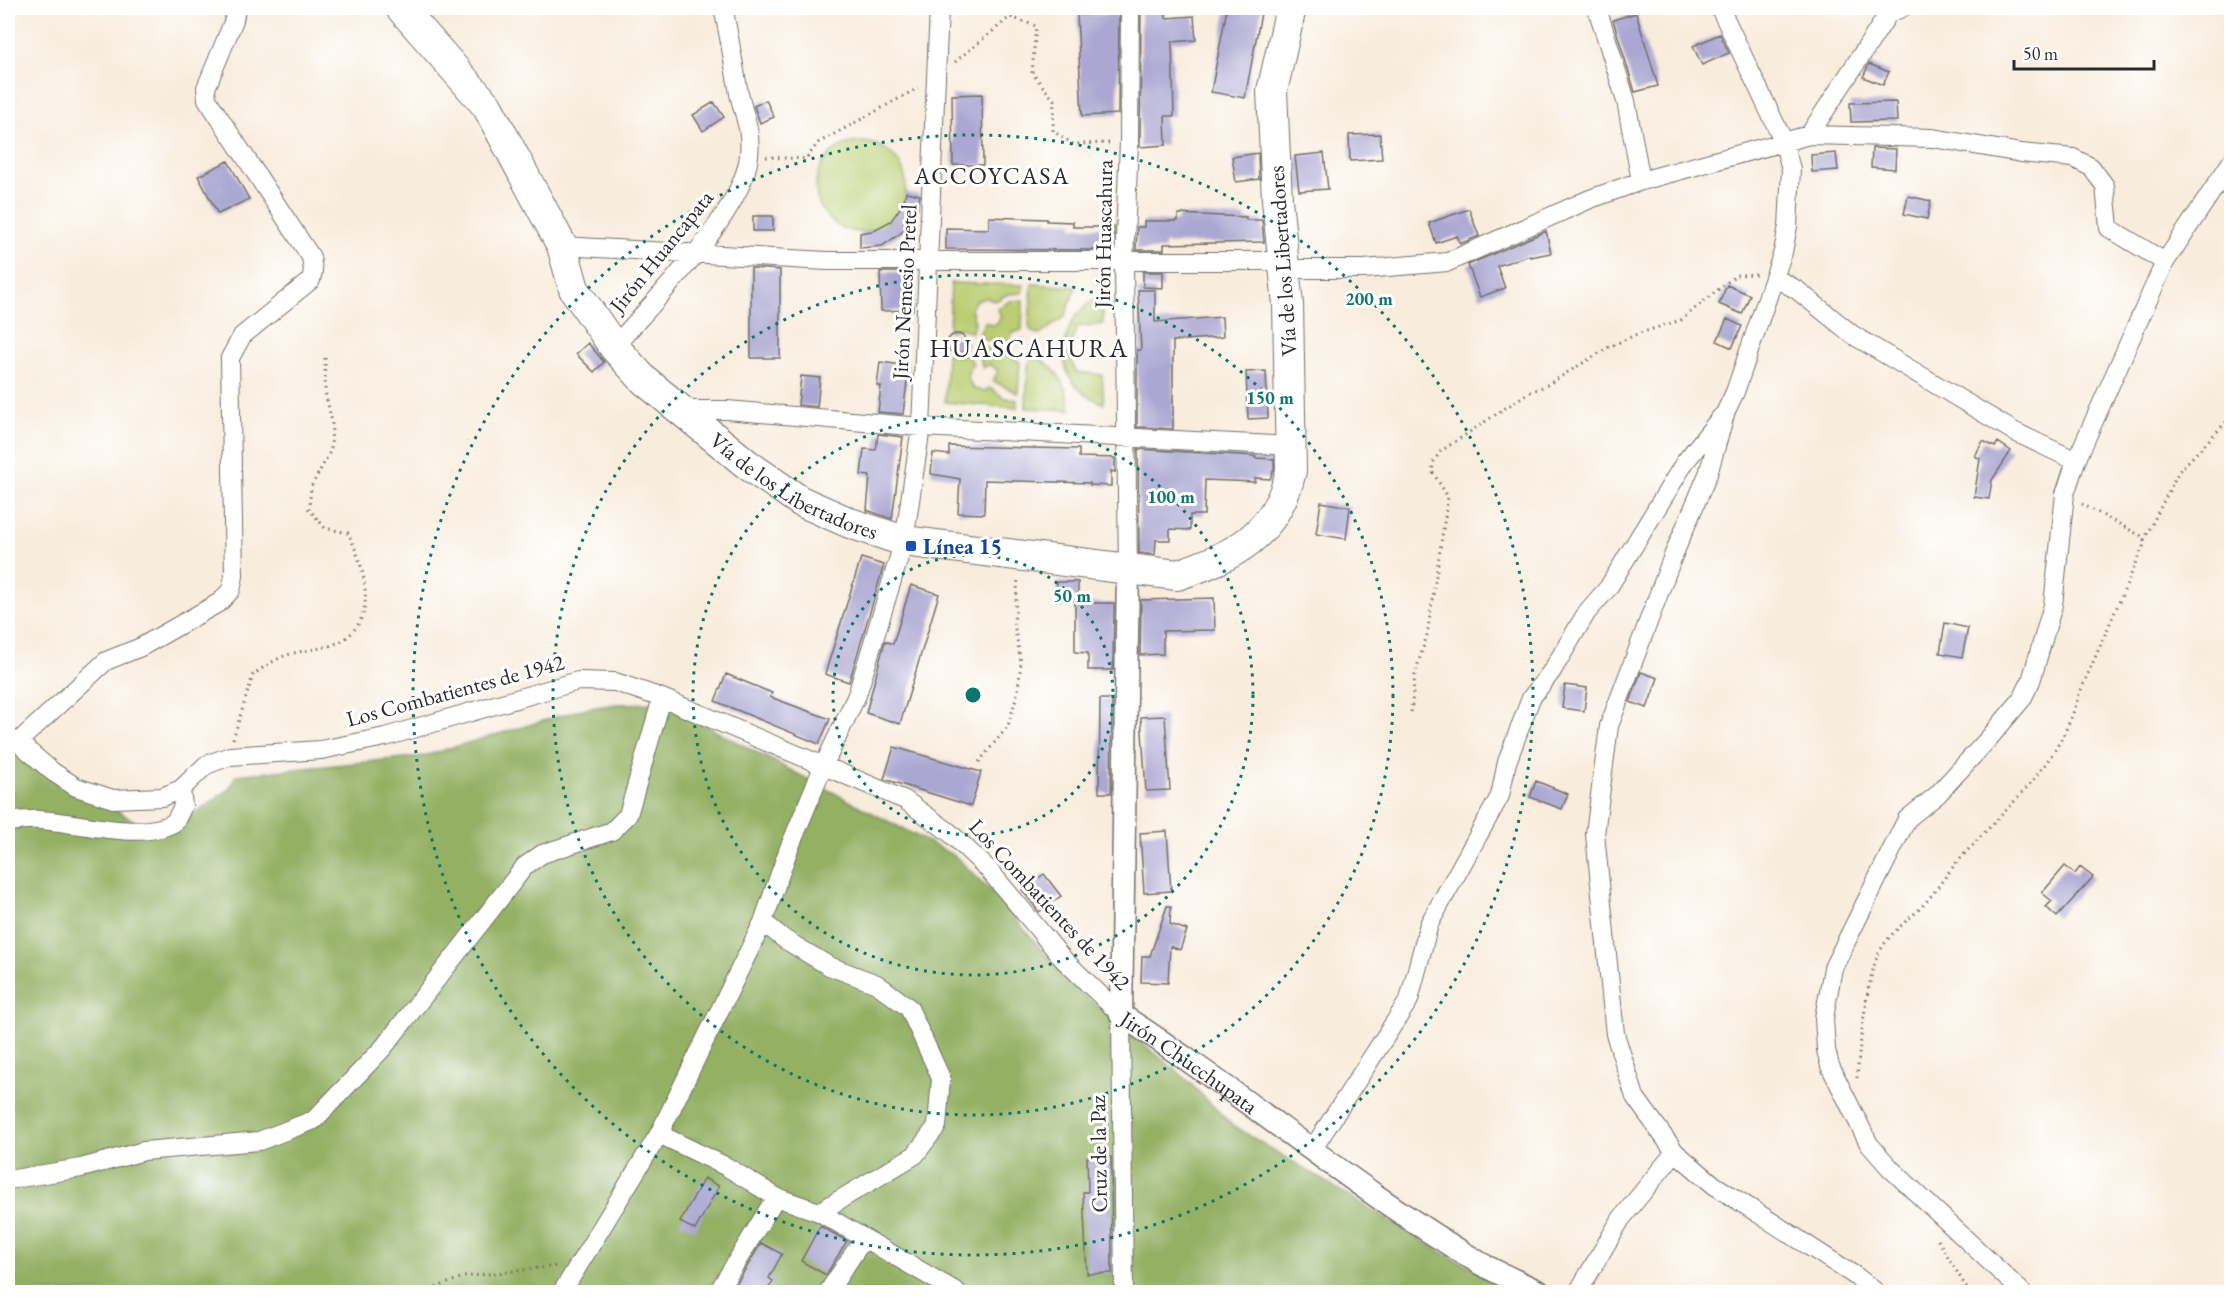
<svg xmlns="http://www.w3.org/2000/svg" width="2239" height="1300" font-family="'EB Garamond',serif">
  <rect width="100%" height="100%" fill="#fff"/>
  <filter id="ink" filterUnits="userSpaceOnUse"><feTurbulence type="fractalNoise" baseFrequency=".0167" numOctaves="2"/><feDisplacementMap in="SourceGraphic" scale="12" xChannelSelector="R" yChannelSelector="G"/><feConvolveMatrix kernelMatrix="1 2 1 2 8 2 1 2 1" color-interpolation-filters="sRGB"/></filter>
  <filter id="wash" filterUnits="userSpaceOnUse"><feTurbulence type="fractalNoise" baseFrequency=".008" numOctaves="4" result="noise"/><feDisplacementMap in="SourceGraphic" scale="24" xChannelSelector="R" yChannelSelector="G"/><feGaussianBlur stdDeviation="1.35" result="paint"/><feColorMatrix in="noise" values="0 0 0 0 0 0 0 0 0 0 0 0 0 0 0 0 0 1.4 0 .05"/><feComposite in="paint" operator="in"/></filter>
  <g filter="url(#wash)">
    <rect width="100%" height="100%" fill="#f8ecdc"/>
    <path fill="#bacd71" stroke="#727c4e" stroke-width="1.5" d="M816 187a45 45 0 1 1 90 0a45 45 0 1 1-90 0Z
      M 951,283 L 1024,285 L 1022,293 L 1008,294 L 995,301 L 986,297 L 975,301 L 971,309 L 975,323 L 971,333 L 960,328 L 949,331 Z
      M 1032,284 L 1076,287 L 1065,316 L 1040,335 L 1032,332 L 1029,327 Z
      M 1103,296 L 1103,324 L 1077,327 L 1071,344 L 1065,343 C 1070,318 1081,306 1103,296 Z
      M 1023,300 L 1022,330 L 1012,333 L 1009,341 L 977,339 L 985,322 L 993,325 L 998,322 L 1001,316 L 997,309 L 1010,301 Z
      M 977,348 L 1007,349 L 1010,357 L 1020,362 L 1018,393 L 993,381 L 998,371 L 990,364 L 983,368 Z
      M 947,353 L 957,356 L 968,354 L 973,364 L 969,369 L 967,378 L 974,389 L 984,391 L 990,388 L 1005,398 L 1017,400 L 1017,408 L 945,402 Z
      M 1064,354 L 1069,354 L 1076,372 L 1102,375 L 1104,404 C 1082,395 1064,380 1064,354 Z
      M 1033,358 L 1039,358 C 1059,370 1068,387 1070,410 L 1026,408 L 1028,365 Z"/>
    <path fill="#93b063" stroke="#5f6e47" stroke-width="1.5" d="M 662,703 L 955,856 L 994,894 L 1073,986 L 1184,1077 L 1232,1125 L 1443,1253 L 1523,1292 L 8,1292 L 8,746 L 136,822 L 186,820 L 230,788 L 236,775 L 424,756 L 583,709 L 617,704 Z"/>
    <g id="blocks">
      <path fill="#aca7d2" d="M 1141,8 L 1165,8 L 1166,18 L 1194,16 L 1196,40 L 1172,42 L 1174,116 L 1165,116 L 1166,145 L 1140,147 Z
        M 1227,8 L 1262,8 L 1245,98 L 1211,92 Z
        M 1636,13 L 1658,86 L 1635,92 L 1613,20 Z
        M 1119,14 L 1118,114 L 1082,116 L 1077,15 Z
        M 1720,34 L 1729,53 L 1702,65 L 1693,46 Z
        M 1869,64 L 1889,72 L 1883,85 L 1863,77 Z
        M 982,94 L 983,165 L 953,165 L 952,95 Z
        M 766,100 L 774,117 L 760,123 L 754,106 Z
        M 714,102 L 724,117 L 703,131 L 693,115 Z
        M 1896,102 L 1897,121 L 1851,122 L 1850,103 Z
        M 1380,134 L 1382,159 L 1350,161 L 1349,135 Z
        M 1872,148 L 1896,149 L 1895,169 L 1871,167 Z
        M 1258,153 L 1259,179 L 1236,182 L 1232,157 Z
        M 1324,153 L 1328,189 L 1299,191 L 1295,156 Z
        M 1836,153 L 1838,170 L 1812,172 L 1811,155 Z
        M 228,161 L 249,199 L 218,214 L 198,176 Z
        M 906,192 L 920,195 L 917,210 L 910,222 L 901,233 L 882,246 L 860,248 L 860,233 L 872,231 L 891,221 L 903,204 Z
        M 1908,196 L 1931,201 L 1927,219 L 1904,214 Z
        M 1469,209 L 1479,236 L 1460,244 L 1457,236 L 1436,243 L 1429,223 Z
        M 1178,214 L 1246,217 L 1246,220 L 1262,220 L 1264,242 L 1164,244 L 1164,250 L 1136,250 L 1137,227 L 1144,227 L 1144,221 L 1178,221 Z
        M 753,216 L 773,216 L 773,231 L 753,231 Z
        M 989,217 L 1047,219 L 1047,221 L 1073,222 L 1073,227 L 1114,227 L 1113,250 L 946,249 L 946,228 L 989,229 Z
        M 1546,231 L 1551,253 L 1530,257 L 1530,255 L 1497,266 L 1505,288 L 1480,297 L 1468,265 Z
        M 751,268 L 780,270 L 780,358 L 751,358 Z
        M 880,272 L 912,272 L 913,310 L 881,311 Z
        M 1143,272 L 1163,272 L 1163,288 L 1143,287 Z
        M 1727,285 L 1750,295 L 1742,314 L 1719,304 Z
        M 1138,290 L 1155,290 L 1155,322 L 1222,317 L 1223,337 L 1173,341 L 1173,429 L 1137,427 L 1137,350 L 1141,350 Z
        M 1727,319 L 1742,326 L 1732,348 L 1717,341 Z
        M947 344a10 10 0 1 1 20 0a10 10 0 1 1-20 0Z
        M 588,343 L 604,362 L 594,372 L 576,354 Z
        M 880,362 L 909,366 L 903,414 L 878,412 L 881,386 L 877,386 Z
        M 1266,371 L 1268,418 L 1248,419 L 1246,372 Z
        M 801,376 L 820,378 L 817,407 L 798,405 Z
        M 878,434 L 903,437 L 892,519 L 867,510 L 870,476 L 861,475 L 864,449 L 876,450 Z
        M 1983,441 L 1995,447 L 1998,442 L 2011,451 L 1992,480 L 1989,499 L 1974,497 L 1980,459 L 1975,456 Z
        M 949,446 L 1079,449 L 1079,457 L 1115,458 L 1115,472 L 1111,471 L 1111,486 L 1090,485 L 1090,483 L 985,480 L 984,514 L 958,513 L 960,479 L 931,474 L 933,453 L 949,455 Z
        M 1138,449 L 1256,456 L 1255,458 L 1274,459 L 1274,469 L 1270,479 L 1255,478 L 1255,482 L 1205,480 L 1204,515 L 1190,515 L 1190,530 L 1170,529 L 1170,540 L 1156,540 L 1155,555 L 1139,553 Z
        M 1321,502 L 1350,507 L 1346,539 L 1316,534 Z
        M 861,558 L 884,565 L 849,682 L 825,674 Z
        M 1057,582 L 1078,582 L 1078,600 L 1057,600 Z
        M 911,585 L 939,594 L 900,724 L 866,713 L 885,641 L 893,644 Z
        M 1214,598 L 1215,630 L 1163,631 L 1163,654 L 1140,655 L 1141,600 Z
        M 1075,603 L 1114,603 L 1113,670 L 1088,670 L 1088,653 L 1075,652 Z
        M 1945,623 L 1968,628 L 1962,657 L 1940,653 Z
        M 1641,672 L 1658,678 L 1647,708 L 1630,702 Z
        M 726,674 L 772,693 L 770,697 L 830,719 L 819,744 L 715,701 Z
        M 1565,685 L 1587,688 L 1584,711 L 1562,708 Z
        M 1100,699 L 1112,699 L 1111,793 L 1099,793 Z
        M 1165,716 L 1170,790 L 1146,791 L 1141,717 Z
        M 894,747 L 981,772 L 971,806 L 884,779 Z
        M 1536,781 L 1568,794 L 1562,809 L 1530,797 Z
        M 1167,831 L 1171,891 L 1144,893 L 1140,833 Z
        M 2065,866 L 2075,874 L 2080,867 L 2093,877 L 2057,917 L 2046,907 L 2052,901 L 2042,893 Z
        M 1044,874 L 1061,896 L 1039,912 L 1022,890 Z
        M 1167,906 L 1171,906 L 1170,924 L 1187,930 L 1180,950 L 1170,946 L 1168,983 L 1141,982 L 1142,956 L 1150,956 Z
        M 1087,1157 L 1111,1157 L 1112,1273 L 1087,1274 L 1083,1192 L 1088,1192 Z
        M 704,1178 L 719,1186 L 695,1230 L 680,1222 Z
        M 820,1226 L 847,1241 L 826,1275 L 801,1261 Z
        M 761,1243 L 782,1254 L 769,1278 L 773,1281 L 766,1293 L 731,1293 Z"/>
    </g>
  </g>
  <g filter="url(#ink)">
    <use href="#blocks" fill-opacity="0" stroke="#736f69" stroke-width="1.5"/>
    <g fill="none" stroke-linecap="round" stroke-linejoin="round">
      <g stroke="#736f69" stroke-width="20">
        <path id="minor" d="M 1597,8 L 1626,101 L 1641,181
          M 1720,8 L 1783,140 L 1791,169 L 1788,226 L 1783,252 L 1735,392 L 1726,411 L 1708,474 L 1673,556 L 1609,726 L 1595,834 L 1615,1034 L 1635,1097 L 1675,1152 L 1714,1185 L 1857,1277 L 1876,1292
          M 1809,135 L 1889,13 L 1902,8
          M 562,246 L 827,261 L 1283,261
          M 1284,269 L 1364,269 L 1448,262 L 1590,199 L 1641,181 L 1809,135 L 1933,138 L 2021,153 L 2073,158 L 2091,167 L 2105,186 L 2109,228 L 2165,262
          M 1774,277 L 1797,290 L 1853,335 L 2015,432 L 2076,461
          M 614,347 C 651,304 745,211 749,155 C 752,127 742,113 738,88 C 733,61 729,34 723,8
          M 680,410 L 727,410 L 921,427 L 1292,446
          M 1128,570 L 1124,263 L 1129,142 L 1130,8
          M 8,739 L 18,742 L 53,772 L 76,787 L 113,799 L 162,797 L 181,789 L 206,765 L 230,756 L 321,750 L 385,737 L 578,681 L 615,682 L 662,698 L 905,800 L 949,832 L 988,869 L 1064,960 L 1121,1015 L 1124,1292
          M 18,742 L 106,661 L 141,647 L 220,602 L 231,590 L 234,576 L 230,358 L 242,336 L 311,280 L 313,271 L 311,257 L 207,99 L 206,88 L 234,20 L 236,8
          M 8,822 C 18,821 30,819 40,820 C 78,822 142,842 175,822 L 183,806 L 181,789
          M 763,922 L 784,939 L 829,966 L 877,984 L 909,1008 L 941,1078 L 937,1126 L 915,1155 L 819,1212
          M 659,1134 L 727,1167 L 776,1197
          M 1312,1150 L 1409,1000 L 1429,924 L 1500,796 L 1507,762 L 1531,698 L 1552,671 L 1587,612 L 1608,588 L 1685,462 L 1721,417
          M 8,1180 L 81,1168 L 144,1151 L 259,1141 L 314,1120 L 383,1048 L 525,866 L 542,854 L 612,831 L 628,815 L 662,698
          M 562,1292 L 659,1134 L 763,922 L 788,851 L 823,767 L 857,695 L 904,541 L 921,427 L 939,8
          M 718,1292 L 776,1197 L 819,1212 L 957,1292
          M 828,1292 L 864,1238
          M 1578,1292 L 1621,1219 L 1675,1152
          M 2022,1292 L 1890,1168 L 1869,1144 L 1830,1066 L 1826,1050 L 1824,1018 L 1833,968 L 1907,819 L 1937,795 L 1990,737 L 2022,699 L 2031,681 L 2053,605 L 2065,494 L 2076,461 L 2165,262 L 2232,161"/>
      </g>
      <g stroke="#736f69" stroke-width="25">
        <g id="tertiary">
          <path id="s1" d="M 1128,570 L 1121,1015 C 1243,1093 1353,1188 1478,1262 C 1497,1273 1519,1282 1539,1292"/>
        </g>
      </g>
      <g stroke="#736f69" stroke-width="32">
        <g id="trunk">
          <path id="s2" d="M 401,8 L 487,106 L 562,246 L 574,289 L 614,347 L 644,380 L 748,465 L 800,501 L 850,523 L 904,541 L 1177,575 C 1235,556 1276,535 1291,471 L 1288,304 L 1277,200 L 1272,91 L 1291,8"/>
        </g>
      </g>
      <path stroke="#736f69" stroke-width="3" stroke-dasharray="1.5 4.5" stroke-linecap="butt" d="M 955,62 L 1010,17 L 1036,26 L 1032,73 L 1054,100 L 1053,131 L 1073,144 L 1112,143
        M 766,157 L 806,159 L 818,143 L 918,88
        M 2144,540 L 2179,471 L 2232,416
        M 1411,712 L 1415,674 L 1427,635 L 1448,497 L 1432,471 L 1434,461 L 1441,451 L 1528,393 L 1547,385 L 1609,347 L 1637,334 L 1681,320 L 1736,275 L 1758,274
        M 233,739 L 253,675 C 261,669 271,662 280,658 C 298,649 321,651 339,642 C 381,620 364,565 348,533 L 325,528 L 309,509 L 311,487 L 331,450 L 332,422 L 325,391 L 325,354
        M 979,762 L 1008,726 L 1018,691 L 1021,662 L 1014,624 L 1018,579
        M 1857,1078 C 1859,1050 1867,976 1879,953 C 1890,931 1909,921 1925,903 C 1937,890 1946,874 1959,860 C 2004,809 2060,766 2078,697 L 2143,547 L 2144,540 L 2141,536 L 2082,504
        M 1938,1240 L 1969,1292
        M 425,1292 L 463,1277 L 557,1266"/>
      <use href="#minor" stroke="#fff" stroke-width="18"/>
      <use href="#tertiary" stroke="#fff" stroke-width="22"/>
      <use href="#trunk" stroke="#fff" stroke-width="30"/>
    </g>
  </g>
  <g fill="none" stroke="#0f766e" stroke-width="3" stroke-dasharray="3 6">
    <circle cx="973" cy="695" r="140"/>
    <circle cx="973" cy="695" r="280"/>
    <circle cx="973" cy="695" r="420"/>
    <circle cx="973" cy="695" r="560"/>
  </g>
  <rect fill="#1a4fb4" stroke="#fff" stroke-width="2" x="905" y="540" width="12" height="12" rx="3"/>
  <g text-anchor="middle" stroke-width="6" stroke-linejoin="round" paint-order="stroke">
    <g font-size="22" fill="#2b2b2b" stroke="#fff">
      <text transform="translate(1103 234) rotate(-89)" y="8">Jirón Huascahura</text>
      <text transform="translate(661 251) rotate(-51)" y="8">Jirón Huancapata</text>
      <text transform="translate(1282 261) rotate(-94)" y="8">Vía de los Libertadores</text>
      <text transform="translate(904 292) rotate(-87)" y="8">Jirón Nemesio Pretel</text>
      <text dy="8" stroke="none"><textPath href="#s2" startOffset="634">Vía de los Libertadores</textPath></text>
      <text transform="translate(455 690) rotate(-15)" y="8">Los Combatientes de 1942</text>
      <text transform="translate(1050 904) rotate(47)" y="8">Los Combatientes de 1942</text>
      <text dy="8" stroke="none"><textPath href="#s1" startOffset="528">Jirón Chucchupata</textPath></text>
      <text transform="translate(1098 1154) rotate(-91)" y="8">Cruz de la Paz</text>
    </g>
    <g font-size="22" font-weight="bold" fill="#164399" stroke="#fff" text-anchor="start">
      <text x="923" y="554">Línea 15</text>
    </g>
    <g font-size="24" letter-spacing="1.5" fill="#2b2b2b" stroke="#fff">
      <text x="992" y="184">ACCOYCASA</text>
    </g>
    <g font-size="26" letter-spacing="1.5" fill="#2b2b2b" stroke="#fff">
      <text x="1029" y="357">HUASCAHURA</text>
    </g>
  </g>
  <circle cx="973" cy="695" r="9" fill="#0f766e" stroke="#fff" stroke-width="3"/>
  <g font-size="18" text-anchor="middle" font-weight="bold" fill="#0f766e" stroke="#fff" stroke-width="6" stroke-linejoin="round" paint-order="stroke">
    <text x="1369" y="305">200 m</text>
    <text x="1270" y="404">150 m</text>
    <text x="1171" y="503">100 m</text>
    <text x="1072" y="602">50 m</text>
  </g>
  <rect width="2239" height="1300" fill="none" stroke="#fff" stroke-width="30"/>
  <path d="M2014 60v9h140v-9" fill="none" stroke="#2b2b2b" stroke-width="3"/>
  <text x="2023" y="60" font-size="18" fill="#2b2b2b" stroke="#ffffff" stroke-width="4.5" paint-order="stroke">50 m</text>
</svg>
